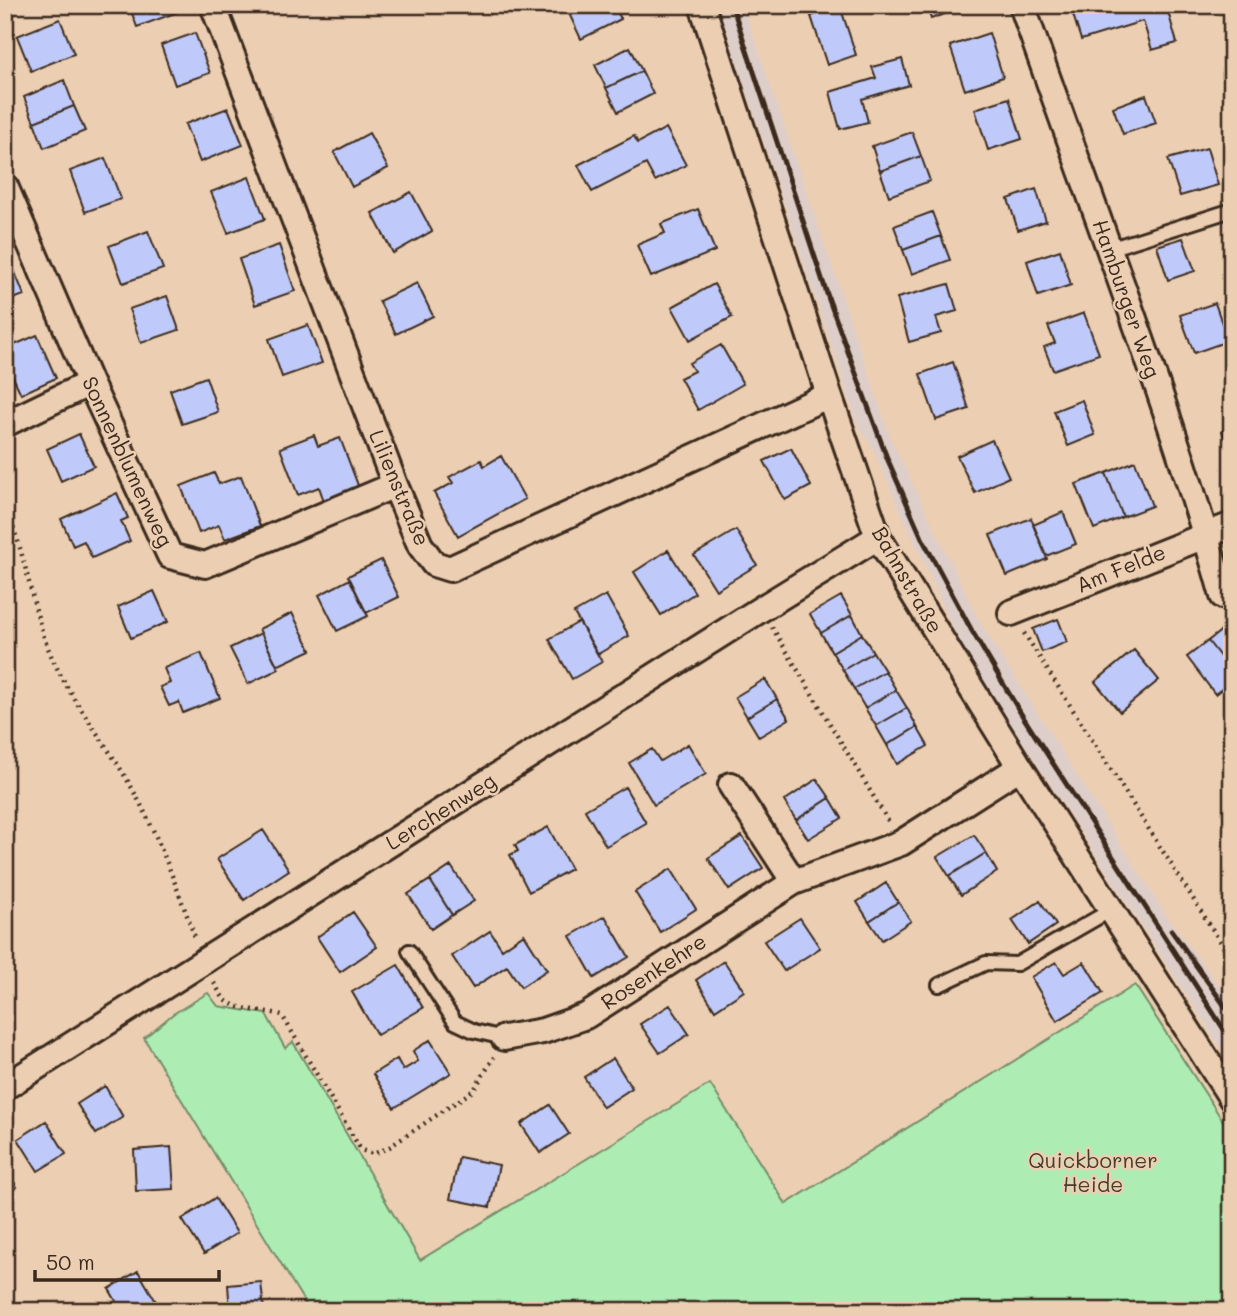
<svg xmlns="http://www.w3.org/2000/svg" width="1237" height="1316" font-family="Mali,sans-serif">
  <rect width="100%" height="100%" fill="#eccfb3"/>
  <filter id="ink" filterUnits="userSpaceOnUse"><feTurbulence type="fractalNoise" baseFrequency=".0143" numOctaves="2"/><feDisplacementMap in="SourceGraphic" scale="14" xChannelSelector="R" yChannelSelector="G"/><feConvolveMatrix kernelMatrix="1 2 1 2 8 2 1 2 1" color-interpolation-filters="sRGB"/></filter>
  <g filter="url(#ink)">
    <path fill="#decec9" d="M 718,5 L 743,5 L 891,439 L 981,624 L 1166,915 L 1232,1002 L 1232,1065 L 962,648 L 872,447 L 858,425 Z"/>
    <path fill="#adedb4" stroke="#748c69" stroke-width="2" d="M 1135,985 L 1232,1135 L 1232,1311 L 304,1311 L 308,1308 L 144,1038 L 173,1014 L 208,993 L 218,1006 L 266,1014 L 285,1048 L 293,1042 L 420,1260 L 710,1084 L 786,1204 Z"/>
    <path fill="#bfcafb" stroke="#3b2a1e" stroke-width="2" d="M 129,5 L 175,5 L 178,12 L 137,27 Z
      M 565,5 L 614,5 L 621,19 L 581,39 Z
      M 926,5 L 970,5 L 931,19 Z
      M 1070,5 L 1177,5 L 1167,8 L 1177,43 L 1152,50 L 1143,21 L 1081,40 Z
      M 840,6 L 856,55 L 827,65 L 811,16 Z
      M 60,19 L 74,54 L 31,71 L 17,36 Z
      M 195,33 L 210,73 L 175,85 L 161,45 Z
      M 989,33 L 1003,77 L 965,90 L 950,46 Z
      M 630,47 L 642,71 L 606,88 L 595,65 Z
      M 902,59 L 909,85 L 862,99 L 868,122 L 840,129 L 830,92 L 876,78 L 872,67 Z
      M 642,71 L 653,94 L 618,112 L 606,88 Z
      M 64,80 L 74,106 L 34,122 L 24,97 Z
      M 1146,95 L 1156,123 L 1123,134 L 1113,107 Z
      M 1009,98 L 1022,139 L 988,150 L 975,109 Z
      M 74,106 L 85,131 L 44,148 L 34,122 Z
      M 228,108 L 243,145 L 200,162 L 185,124 Z
      M 666,128 L 686,165 L 655,181 L 646,164 L 592,192 L 578,165 L 634,136 L 638,143 Z
      M 912,132 L 921,156 L 880,171 L 872,146 Z
      M 369,133 L 388,168 L 352,187 L 334,152 Z
      M 1207,148 L 1218,185 L 1180,196 L 1168,159 Z
      M 921,156 L 930,181 L 889,196 L 880,171 Z
      M 105,158 L 121,199 L 85,212 L 70,171 Z
      M 249,177 L 265,219 L 228,233 L 211,192 Z
      M 1036,189 L 1046,221 L 1018,230 L 1008,199 Z
      M 411,192 L 432,231 L 393,253 L 372,213 Z
      M 698,209 L 715,251 L 651,277 L 637,245 L 665,233 L 661,224 Z
      M 932,212 L 941,236 L 903,250 L 894,226 Z
      M 148,231 L 163,269 L 123,283 L 109,246 Z
      M 941,236 L 950,260 L 912,274 L 903,250 Z
      M 1183,238 L 1195,271 L 1168,280 L 1157,246 Z
      M 279,245 L 295,291 L 255,305 L 239,259 Z
      M 1060,250 L 1071,285 L 1038,296 L 1027,261 Z
      M 8,255 L 24,295 L 5,302 L 5,257 Z
      M 417,283 L 433,316 L 396,334 L 379,301 Z
      M 714,284 L 732,317 L 690,340 L 672,307 Z
      M 949,284 L 957,311 L 936,317 L 941,333 L 909,342 L 897,298 Z
      M 167,296 L 179,330 L 141,343 L 129,309 Z
      M 1215,303 L 1228,341 L 1194,353 L 1180,315 Z
      M 1084,313 L 1099,354 L 1053,370 L 1044,347 L 1055,343 L 1048,326 Z
      M 308,325 L 322,363 L 282,377 L 269,339 Z
      M 37,335 L 56,378 L 21,394 L 5,360 L 5,349 Z
      M 721,345 L 743,384 L 698,410 L 680,378 L 694,371 L 689,363 Z
      M 953,362 L 969,409 L 936,420 L 920,374 Z
      M 206,377 L 218,412 L 182,424 L 170,390 Z
      M 1082,400 L 1095,435 L 1068,446 L 1054,411 Z
      M 1232,427 L 1232,451 L 1222,431 Z
      M 79,434 L 94,466 L 61,481 L 47,449 Z
      M 314,435 L 318,446 L 340,438 L 359,488 L 324,501 L 319,487 L 298,495 L 280,448 Z
      M 992,440 L 1009,477 L 975,493 L 957,456 Z
      M 791,448 L 811,486 L 785,500 L 764,461 Z
      M 501,456 L 525,499 L 458,536 L 434,493 L 453,483 L 449,477 L 481,460 L 484,466 Z
      M 1135,461 L 1152,506 L 1123,517 L 1106,473 Z
      M 214,473 L 219,484 L 241,476 L 260,526 L 225,539 L 219,525 L 199,533 L 181,486 Z
      M 1106,473 L 1123,517 L 1094,529 L 1076,484 Z
      M 117,493 L 128,518 L 121,521 L 130,541 L 92,558 L 84,541 L 73,546 L 61,519 Z
      M 1063,512 L 1076,544 L 1046,556 L 1033,525 Z
      M 1031,518 L 1047,559 L 1007,576 L 990,535 Z
      M 736,530 L 757,565 L 716,590 L 694,555 Z
      M 668,550 L 695,593 L 661,615 L 634,572 Z
      M 381,560 L 399,597 L 366,613 L 348,576 Z
      M 350,579 L 368,616 L 337,631 L 319,595 Z
      M 154,591 L 168,622 L 131,638 L 118,607 Z
      M 606,595 L 629,636 L 598,654 L 574,613 Z
      M 841,596 L 852,615 L 821,633 L 810,614 Z
      M 292,613 L 311,650 L 277,666 L 259,629 Z
      M 852,615 L 862,634 L 832,652 L 821,633 Z
      M 1058,619 L 1067,642 L 1042,652 L 1033,629 Z
      M 579,622 L 602,662 L 572,679 L 549,639 Z
      M 1228,625 L 1232,629 L 1232,672 L 1208,641 Z
      M 261,633 L 279,669 L 248,684 L 230,648 Z
      M 862,634 L 873,652 L 843,670 L 832,652 Z
      M 1208,641 L 1232,672 L 1232,681 L 1215,694 L 1187,657 Z
      M 1134,650 L 1159,680 L 1120,712 L 1095,682 Z
      M 873,652 L 885,671 L 854,689 L 843,670 Z
      M 201,653 L 220,698 L 183,713 L 179,702 L 169,706 L 160,687 L 170,683 L 164,668 Z
      M 885,671 L 896,690 L 865,708 L 854,689 Z
      M 765,679 L 777,699 L 747,717 L 735,697 Z
      M 896,690 L 907,708 L 876,726 L 865,708 Z
      M 777,699 L 789,719 L 759,737 L 747,717 Z
      M 907,708 L 917,727 L 887,745 L 876,726 Z
      M 917,727 L 928,746 L 897,764 L 887,745 Z
      M 688,744 L 706,774 L 654,805 L 629,763 L 652,749 L 660,761 Z
      M 817,779 L 830,798 L 796,820 L 784,801 Z
      M 625,787 L 646,823 L 606,846 L 585,810 Z
      M 830,798 L 842,818 L 808,839 L 796,820 Z
      M 548,827 L 571,869 L 529,892 L 510,855 L 518,851 L 515,845 Z
      M 263,830 L 289,870 L 244,900 L 217,859 Z
      M 974,835 L 986,853 L 949,876 L 937,857 Z
      M 742,836 L 763,868 L 729,890 L 708,858 Z
      M 986,853 L 997,872 L 961,895 L 949,876 Z
      M 451,866 L 474,901 L 452,915 L 430,880 Z
      M 671,869 L 696,909 L 660,932 L 635,892 Z
      M 430,880 L 452,915 L 431,929 L 408,894 Z
      M 886,883 L 898,902 L 869,921 L 857,902 Z
      M 1040,901 L 1056,925 L 1028,944 L 1012,920 Z
      M 898,902 L 911,921 L 882,940 L 869,921 Z
      M 353,912 L 377,947 L 340,972 L 317,937 Z
      M 605,916 L 629,957 L 594,978 L 570,936 Z
      M 800,918 L 820,948 L 784,971 L 764,941 Z
      M 490,931 L 502,949 L 524,934 L 547,970 L 521,987 L 507,966 L 473,988 L 452,956 Z
      M 724,961 L 744,991 L 715,1010 L 696,980 Z
      M 1056,962 L 1064,974 L 1084,962 L 1103,993 L 1057,1021 L 1031,977 Z
      M 398,965 L 423,1008 L 377,1035 L 352,992 Z
      M 670,1005 L 689,1034 L 660,1053 L 640,1024 Z
      M 430,1040 L 451,1073 L 394,1108 L 373,1074 L 397,1059 L 403,1070 L 418,1061 L 413,1051 Z
      M 613,1058 L 632,1088 L 603,1107 L 584,1077 Z
      M 105,1086 L 123,1117 L 96,1134 L 77,1104 Z
      M 550,1105 L 569,1134 L 540,1153 L 521,1124 Z
      M 46,1121 L 66,1154 L 38,1171 L 18,1139 Z
      M 171,1147 L 174,1189 L 136,1191 L 134,1150 Z
      M 459,1157 L 499,1165 L 490,1207 L 450,1199 Z
      M 5,1167 L 17,1187 L 5,1194 Z
      M 215,1198 L 237,1233 L 204,1254 L 182,1219 Z
      M 138,1271 L 161,1310 L 160,1311 L 122,1311 L 109,1289 Z
      M 261,1282 L 264,1311 L 230,1311 L 228,1285 Z"/>
    <g fill="none" stroke-linecap="round" stroke-linejoin="round">
      <g stroke="#3b2a1e" stroke-width="18">
        <path id="lane" d="M 1109,249 L 1232,210
          M 409,951 L 455,1022 L 474,1031 L 504,1038
          M 939,985 L 986,963 L 1017,964 L 1111,910"/>
      </g>
      <g stroke="#3b2a1e" stroke-width="30">
        <path id="street" d="M 213,5 L 395,485 L 420,545 L 434,564 L 450,569 L 829,395
          M 702,5 L 829,395 L 878,537 L 1020,767 L 1232,1099
          M 1022,5 C 1090,202 1167,395 1223,596
          M 5,186 L 90,383 L 170,556 L 205,565 L 395,485
          M 5,424 L 90,383
          M 1011,613 L 1232,525
          M 731,785 L 794,882
          M 504,1038 L 543,1031 L 586,1016 L 794,882 L 901,843 L 1020,767
          M 5,1087 L 761,609 L 878,537"/>
      </g>
      <path stroke="#3b2a1e" stroke-width="4.5" stroke-dasharray="2 5" stroke-linecap="butt" d="M 5,508 C 29,558 31,616 56,666 C 76,707 106,743 129,783 C 158,833 176,886 196,940
        M 772,627 L 890,824
        M 1024,633 L 1232,960
        M 214,983 C 218,989 222,998 228,1002 C 241,1011 266,1010 282,1015 L 361,1150 L 373,1154 L 388,1148 L 474,1090 L 494,1057"/>
      <use href="#lane" stroke="#eccfb3" stroke-width="12"/>
      <use href="#street" stroke="#eccfb3" stroke-width="24"/>
      <path stroke="#3b2a1e" stroke-width="5" d="M 732,5 L 829,300 L 887,458 L 923,540 L 972,631 L 1020,712 L 1232,1042
        M 1171,930 L 1232,1016"/>
    </g>
  </g>
  <g text-anchor="middle" stroke-width="5" stroke-linejoin="round" paint-order="stroke">
    <g font-size="21" fill="#3b2a1e" stroke="#eccfb3">
      <text transform="translate(1126 299) rotate(71)" y="7">Hamburger Weg</text>
      <text transform="translate(127 462) rotate(65)" y="7">Sonnenblumenweg</text>
      <text transform="translate(399 488) rotate(67)" y="7">Lilienstraße</text>
      <text transform="translate(1121 569) rotate(-22)" y="7">Am Felde</text>
      <text transform="translate(907 580) rotate(60)" y="7">Bahnstraße</text>
      <text transform="translate(441 812) rotate(-32)" y="7">Lerchenweg</text>
      <text transform="translate(654 972) rotate(-33)" y="7">Rosenkehre</text>
    </g>
    <g font-size="21" fill="#463e2d" stroke="#eccfb3">
      <text x="1093" y="1168">Quickborner<tspan x="1093" dy="24">Heide</tspan></text>
    </g>
  </g>
  <rect width="1237" height="1316" fill="none" stroke="#eccfb3" stroke-width="28"/>
  <rect x="14" y="14" width="1209" height="1288" fill="none" stroke="#3b2a1e" stroke-width="2.5" filter="url(#ink)"/>
  <path d="M35 1270v10h184v-10" fill="none" stroke="#3b2a1e" stroke-width="3.5"/>
  <text x="46" y="1270" font-size="21" fill="#3b2a1e" stroke="#eccfb3" stroke-width="5" paint-order="stroke">50 m</text>
</svg>
